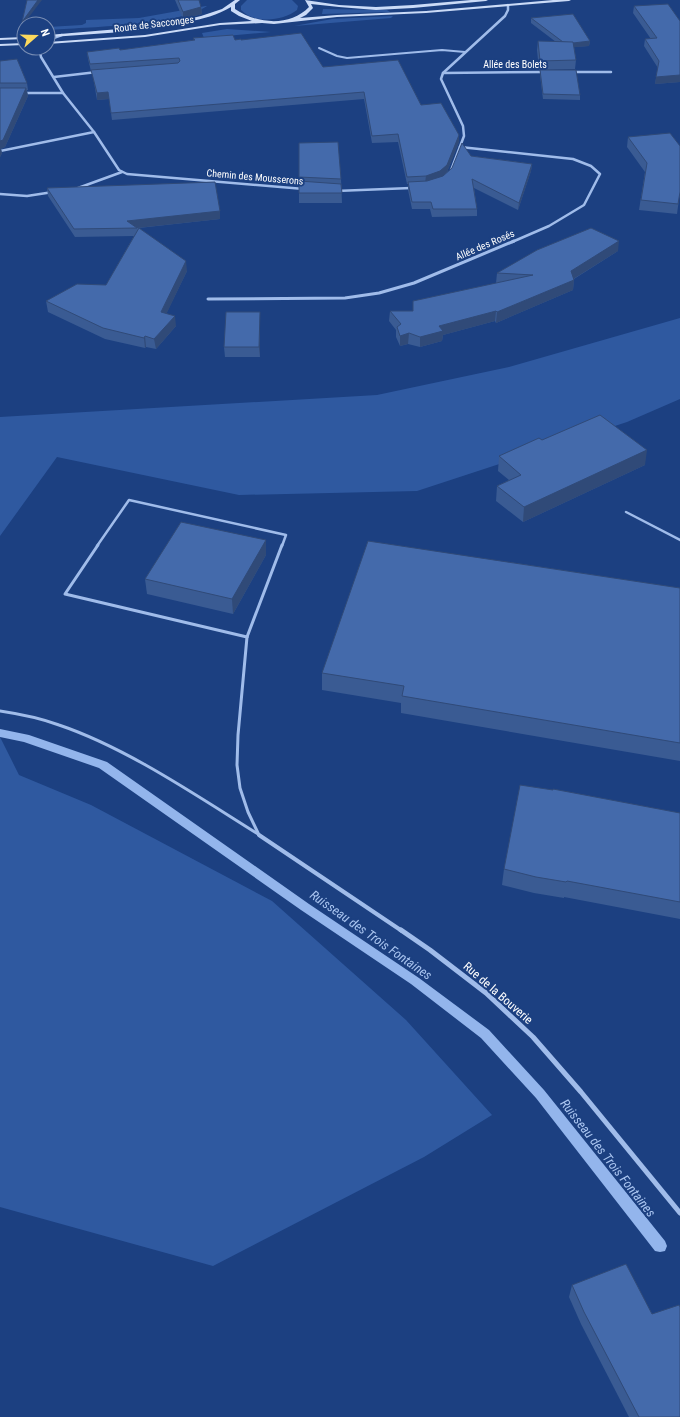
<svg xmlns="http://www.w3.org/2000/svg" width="680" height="1417" font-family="'Roboto Condensed',sans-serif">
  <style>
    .green { fill: #2f59a0 }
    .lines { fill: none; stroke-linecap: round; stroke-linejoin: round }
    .stream { fill: #93b5ec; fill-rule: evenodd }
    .lane-far2 { stroke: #a0bcea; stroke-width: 2 }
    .lane-far1 { stroke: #a0bcea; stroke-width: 2.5 }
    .lane { stroke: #a0bcea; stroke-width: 3 }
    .street-far3 { stroke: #a0bcea; stroke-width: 2.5 }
    .street-far2 { stroke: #a0bcea; stroke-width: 3 }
    .street-far1 { stroke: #a0bcea; stroke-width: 4 }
    .street { stroke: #a0bcea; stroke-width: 5 }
    .secondary { fill: #cbdbf7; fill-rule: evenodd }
    .wall { fill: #3a5b93 }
    .shaded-wall { fill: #304a78 }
    .building { fill: #446aab; stroke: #304a78 }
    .labels { text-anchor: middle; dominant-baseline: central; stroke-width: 4; stroke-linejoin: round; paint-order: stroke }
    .far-street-label { font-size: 10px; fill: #fff; stroke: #1c4081 }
    .street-label { font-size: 12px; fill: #fff; stroke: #1c4081 }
    .water-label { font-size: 13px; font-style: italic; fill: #abc6f1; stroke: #1c4081 }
  </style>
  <rect width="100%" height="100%" fill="#1c4081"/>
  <g class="green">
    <path d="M 247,0 L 292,0 L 298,6 L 297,10 C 283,21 254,24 241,10 L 241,6 Z"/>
    <path d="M 206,6 L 207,6 C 179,26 85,27 48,30 L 48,27 L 82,25 L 86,23 L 86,20 L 139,18 Z"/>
    <path d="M 323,9 L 387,10 L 390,12 L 323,14 L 322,14 Z"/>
    <path d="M 393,16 L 391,18 L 294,26 L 332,19 Z"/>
    <path d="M 227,29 L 271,32 L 204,38 L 202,33 Z"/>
    <path d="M 680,318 L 680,399 L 627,422 L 417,491 L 239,495 L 57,457 L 0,536 L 0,417 L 377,395 L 509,367 Z"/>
    <path d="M 0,737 L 19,775 L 91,805 L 272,901 L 406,1020 L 492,1115 L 424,1157 L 213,1266 L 0,1207 Z"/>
  </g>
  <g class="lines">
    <path class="stream" d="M 0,729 L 29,735 L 107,762 L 309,904 L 419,978 L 489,1030 L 544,1090 L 665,1241 L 667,1246 L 665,1251 L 660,1252 L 655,1251 L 536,1098 L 481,1038 L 411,984 L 301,910 L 99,768 L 24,742 L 0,737 Z"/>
    <path class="lane-far2" d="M 319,48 L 337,56 L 347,58 L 442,50 L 465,52"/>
    <g class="lane-far1">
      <path d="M 626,512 L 680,540"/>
      <path d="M 97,546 L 129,500 L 286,535 L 282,546"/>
    </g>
    <g class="lane">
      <path d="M 98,545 L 65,594 L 247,637"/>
      <path d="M 247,637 L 238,735 L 237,765 L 240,788 L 248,812 L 259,835"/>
      <path d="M 247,637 L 282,545"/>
      <path d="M 0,711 C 20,714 40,718 59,725 C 127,748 197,796 258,834"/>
    </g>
    <g class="street-far3">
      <path d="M 48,40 L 62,35"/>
      <path d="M 39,48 L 41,57 L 63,93 L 94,132 L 119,170 L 127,174 L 304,189"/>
      <path d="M 571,72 L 611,72"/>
      <path d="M 443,73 L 545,72"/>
      <path d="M 54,77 L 97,72"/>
      <path d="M 22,93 L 63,93"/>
      <path d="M 460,147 L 573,159 L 591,166 L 600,174 L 584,205 L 549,226 L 512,242"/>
      <path d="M 0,151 L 94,132"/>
      <path d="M 450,173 L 464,136 L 463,126 L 441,79 L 443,73 L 505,16 L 508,10 L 508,5"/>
      <path d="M 78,188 L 122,172"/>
      <path d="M 336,191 L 411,188"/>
      <path d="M 0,194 L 27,196 L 53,192"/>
    </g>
    <path class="street-far2" d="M 208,299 L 345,298 L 379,293 L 414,283 L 514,241"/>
    <path class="street-far1" d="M 259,835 L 402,931"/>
    <path class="street" d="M 401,930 L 430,950 L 486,993 L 533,1037 L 581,1092 L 680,1213"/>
    <g class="secondary">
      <path d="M 235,0 L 240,0 L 235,4 L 235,9 C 257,24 290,27 309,7 L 305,0 L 339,5 L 376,7 L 413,5 L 471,0 L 488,0 L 486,1 L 413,8 L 376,10 L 339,7 L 311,4 L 313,8 L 306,15 L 300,18 L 337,15 L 426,11 L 553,0 L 571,0 L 569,1 L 426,13 L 337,17 L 274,24 L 262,23 L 220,25 L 145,37 L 48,44 L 48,42 L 145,35 L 220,23 L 252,21 L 239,16 L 231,11 L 231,7 C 218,15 202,19 188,22 C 142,32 95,34 48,37 L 48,35 L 119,29 L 176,22 L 201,16 L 222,9 Z"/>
      <path d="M 24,37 L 24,39 L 0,40 L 0,38 Z"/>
      <path d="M 24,43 L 24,45 L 0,46 L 0,44 Z"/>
    </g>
  </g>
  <g class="wall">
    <path d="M 175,0 L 199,0 L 201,7 L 202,14 L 183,19 Z"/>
    <path d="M 634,6 L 680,21 L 680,82 L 655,84 L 658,68 L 644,46 L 645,39 L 651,39 L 633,13 Z"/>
    <path d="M 531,18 L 590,41 L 589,46 L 574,47 L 576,60 L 575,69 L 539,70 L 537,50 L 538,41 L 556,42 L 531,23 Z"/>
    <path d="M 193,38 L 235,40 L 241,40 L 323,67 L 421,105 L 459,142 L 447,172 L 471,156 L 532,164 L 531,171 L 518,210 L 474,188 L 477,209 L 477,216 L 432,217 L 430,209 L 412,209 L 408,190 L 408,184 L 407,184 L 398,142 L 372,143 L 364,99 L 112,120 L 109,99 L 97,100 L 92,71 L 91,71 L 88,59 L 87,52 L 120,50 L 194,40 Z"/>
    <path d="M 0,61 L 27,83 L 28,90 L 27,90 L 28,96 L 5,147 L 1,149 L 2,153 L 0,157 Z"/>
    <path d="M 540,70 L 580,95 L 580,100 L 543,99 L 540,75 Z"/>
    <path d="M 628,137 L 680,192 L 677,214 L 639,210 L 645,172 L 627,147 Z"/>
    <path d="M 299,143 L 341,179 L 342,203 L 299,203 Z"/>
    <path d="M 47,188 L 220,211 L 220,219 L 139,228 L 187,271 L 166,314 L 176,326 L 156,349 L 146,347 L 145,348 L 105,339 L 48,312 L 46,301 L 106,285 L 134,236 L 75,237 L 48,196 Z"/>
    <path d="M 618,251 L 574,279 L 573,290 L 496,323 L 495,321 L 443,335 L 442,341 L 420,347 L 408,344 L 400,346 L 396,337 L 396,330 L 389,321 L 390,311 L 413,311 L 498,283 L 496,283 L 497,273 Z"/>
    <path d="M 260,322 L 260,357 L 225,357 L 224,347 Z"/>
    <path d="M 542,440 L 645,465 L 523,522 L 496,501 L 497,486 L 509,480 L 498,471 L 499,456 Z"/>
    <path d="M 266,540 L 266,555 L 233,614 L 147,594 L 145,579 Z"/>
    <path d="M 680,588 L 680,761 L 401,713 L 401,703 L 322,690 L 322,673 Z"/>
    <path d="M 680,813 L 680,919 L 564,897 L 564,898 L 534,893 L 502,885 L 504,869 Z"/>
    <path d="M 572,1285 L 680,1417 L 629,1417 L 581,1324 L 569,1297 Z"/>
  </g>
  <g class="shaded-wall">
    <path d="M 38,0 L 42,0 L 22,26 L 22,22 Z"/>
    <path d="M 201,7 L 202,14 L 183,19 L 183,12 Z"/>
    <path d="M 590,41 L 589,46 L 565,48 L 565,44 Z"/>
    <path d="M 680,75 L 680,82 L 655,84 L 656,77 Z"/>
    <path d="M 26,88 L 28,96 L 5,147 L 1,149 L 2,153 L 0,157 L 0,141 Z"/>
    <path d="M 108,92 L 109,99 L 97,100 L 97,93 Z"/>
    <path d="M 459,135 L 459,142 L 447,172 L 440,179 L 425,183 L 426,176 Z"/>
    <path d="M 532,164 L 531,171 L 518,210 L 519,203 Z"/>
    <path d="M 220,211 L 220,219 L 137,228 L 127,221 Z"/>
    <path d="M 619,241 L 618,251 L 570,281 L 571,271 Z"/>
    <path d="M 186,261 L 187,271 L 162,323 L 161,312 Z"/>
    <path d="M 574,280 L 573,290 L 496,323 L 497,312 Z"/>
    <path d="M 496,311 L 495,321 L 443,335 L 442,341 L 420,347 L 420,337 L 439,326 Z"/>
    <path d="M 260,312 L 260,357 L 259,347 Z"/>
    <path d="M 175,316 L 176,326 L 156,349 L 154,339 Z"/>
    <path d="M 409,333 L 408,344 L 400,346 L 400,336 Z"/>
    <path d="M 145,336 L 146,347 L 145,348 L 144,338 Z"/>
    <path d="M 647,450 L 645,465 L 523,522 L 524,507 Z"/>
    <path d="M 266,540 L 266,555 L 233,614 L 232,599 Z"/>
  </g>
  <g class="building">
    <path d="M 27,0 L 38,0 L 22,22 Z"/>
    <path d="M 178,0 L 199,0 L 201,7 L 183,12 Z"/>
    <path d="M 668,4 L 680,21 L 680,75 L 656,77 L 659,61 L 645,39 L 657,38 L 634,6 Z"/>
    <path d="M 573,14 L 590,41 L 573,43 L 563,42 L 531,18 Z"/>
    <path d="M 301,33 L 323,67 L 398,60 L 421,105 L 441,103 L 459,135 L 447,165 L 440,171 L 426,176 L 407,177 L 398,134 L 372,136 L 364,92 L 111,113 L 108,92 L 97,93 L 91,70 L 178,63 L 180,61 L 179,58 L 90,64 L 87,52 L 119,48 L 120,50 L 195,40 L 193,38 L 233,35 L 235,40 L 241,39 L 241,40 Z"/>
    <path d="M 538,41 L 573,42 L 576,60 L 540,61 Z"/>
    <path d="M 17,59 L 27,83 L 0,83 L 0,61 Z"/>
    <path d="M 540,70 L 576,70 L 580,95 L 543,94 Z"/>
    <path d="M 0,88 L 26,88 L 3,140 L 0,141 Z"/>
    <path d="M 670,133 L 680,146 L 680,192 L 678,204 L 641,200 L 647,163 L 628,137 Z"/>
    <path d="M 338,142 L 341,179 L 299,177 L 299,143 Z"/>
    <path d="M 462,143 L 471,156 L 532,164 L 519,203 L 472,179 L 477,209 L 433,209 L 431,202 L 412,202 L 408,182 L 427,181 L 443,176 L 452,168 Z"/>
    <path d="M 299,181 L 341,184 L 342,193 L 299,193 Z"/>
    <path d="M 215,182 L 220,211 L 127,221 L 137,228 L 74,229 L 47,188 Z"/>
    <path d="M 139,228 L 186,261 L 161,312 L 175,316 L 154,339 L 145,336 L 144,338 L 103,328 L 46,301 L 77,284 L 106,285 Z"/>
    <path d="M 591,228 L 619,241 L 571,271 L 574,280 L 497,312 L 496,311 L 439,326 L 443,331 L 420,337 L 409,333 L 400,336 L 397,327 L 401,324 L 390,311 L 413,311 L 413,301 L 533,275 L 497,273 L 537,250 Z"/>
    <path d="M 226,312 L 260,312 L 259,347 L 224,347 Z"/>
    <path d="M 600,415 L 647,450 L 524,507 L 497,486 L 521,475 L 499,456 L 539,438 L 542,440 Z"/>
    <path d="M 181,522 L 266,540 L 232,599 L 145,579 Z"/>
    <path d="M 368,541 L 680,588 L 680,743 L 402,696 L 404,686 L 322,673 Z"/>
    <path d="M 520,785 L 553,790 L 553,789 L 680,813 L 680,902 L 567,881 L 566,882 L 536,877 L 504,869 Z"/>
    <path d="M 626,1264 L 652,1314 L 679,1305 L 680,1307 L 680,1417 L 639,1417 L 584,1312 L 572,1285 Z"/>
  </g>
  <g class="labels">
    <g class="far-street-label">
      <text transform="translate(154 24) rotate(-7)">Route de Sacconges</text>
      <text x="515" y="64">Allée des Bolets</text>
      <text transform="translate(255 177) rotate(5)">Chemin des Mousserons</text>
      <text transform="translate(485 245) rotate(-23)">Allée des Rosés</text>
    </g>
    <g class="street-label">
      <text transform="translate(498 993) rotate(41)">Rue de la Bouverie</text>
    </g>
    <g class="water-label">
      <text transform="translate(371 935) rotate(35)">Ruisseau des Trois Fontaines</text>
      <text transform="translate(608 1158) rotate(52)">Ruisseau des Trois Fontaines</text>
    </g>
  </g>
  <g transform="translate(36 36) rotate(70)"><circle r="19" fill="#1c4081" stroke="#778cb3"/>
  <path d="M0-3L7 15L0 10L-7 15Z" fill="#fbd95d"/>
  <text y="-6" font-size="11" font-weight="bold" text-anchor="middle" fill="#ffffff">N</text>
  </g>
</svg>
